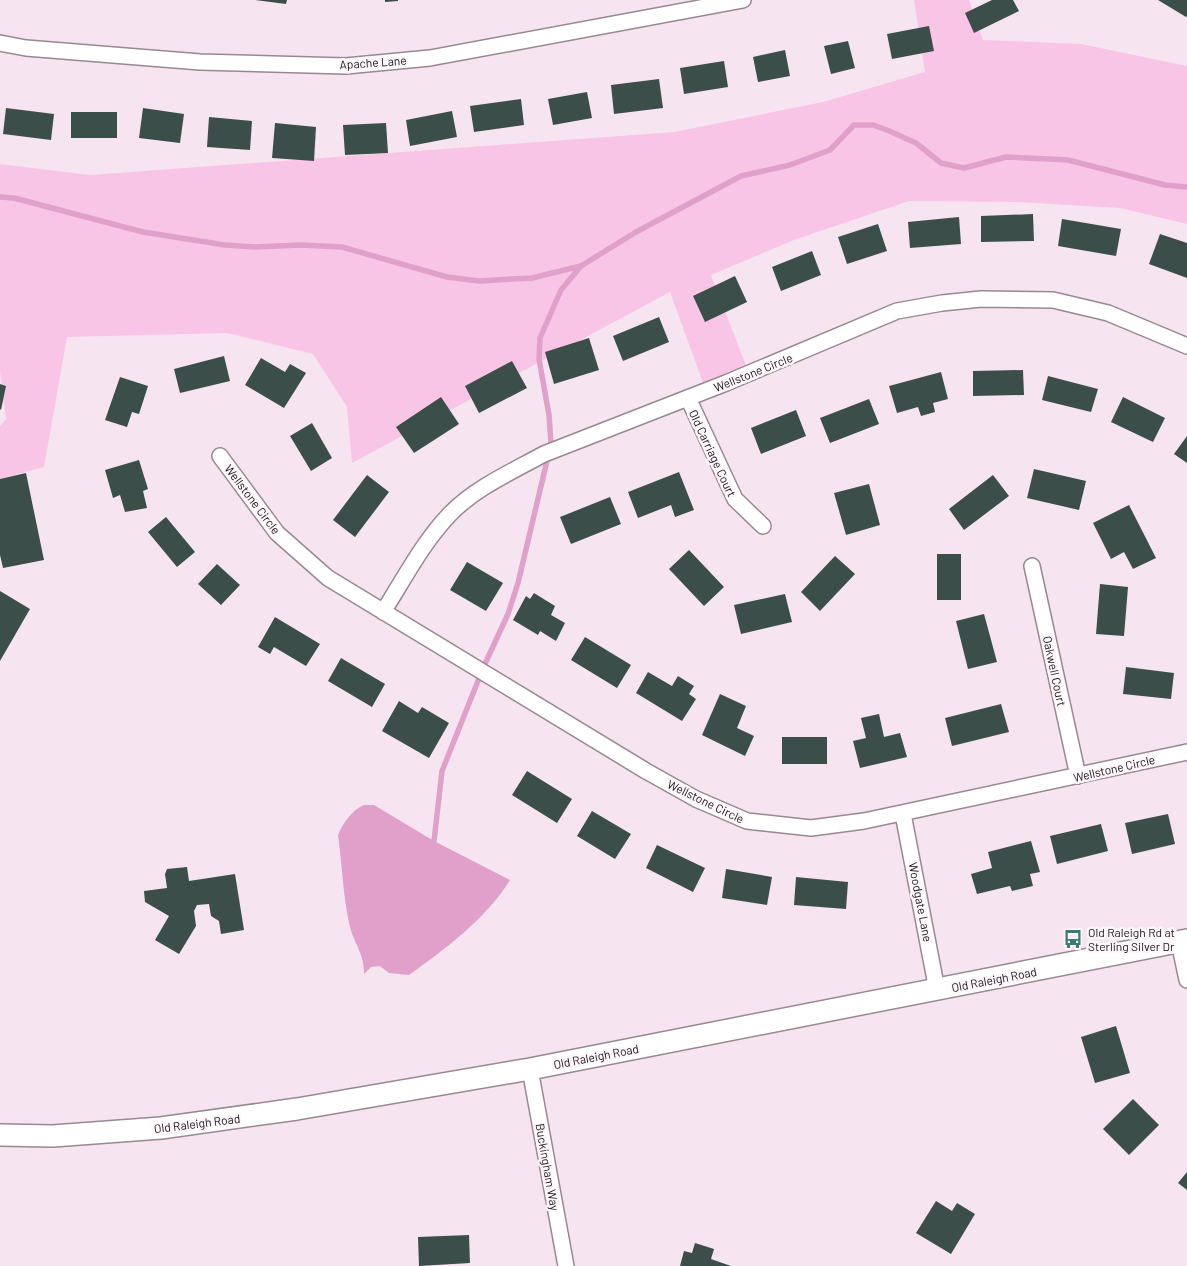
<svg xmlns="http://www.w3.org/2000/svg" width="1187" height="1266" font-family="Barlow,sans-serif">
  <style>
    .green { fill: #f9c5e6 }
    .water { fill: #e0a0ca }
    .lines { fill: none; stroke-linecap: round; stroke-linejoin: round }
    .stream { stroke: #e0a0ca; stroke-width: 5.5 }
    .building { fill: #3c4e4a }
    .street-casing { stroke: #988892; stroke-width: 18 }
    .secondary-casing { stroke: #988892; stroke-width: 24 }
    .street { stroke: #fff; stroke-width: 15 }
    .secondary { stroke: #fff; stroke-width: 21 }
    .labels { text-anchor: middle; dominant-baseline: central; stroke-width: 5; stroke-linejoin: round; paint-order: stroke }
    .street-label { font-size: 12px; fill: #1d171a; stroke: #fdf6fa }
    .poi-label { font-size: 12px; fill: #1d171a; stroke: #fdf6fa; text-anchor: start }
  </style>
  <rect width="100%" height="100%" fill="#f6e5f0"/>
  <path class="green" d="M 914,0 L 969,0 L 983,40 L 1081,44 L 1187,66 L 1187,224 L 1120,208 L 1017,202 L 909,201 L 794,240 L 711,275 L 749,373 L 706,391 L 670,292 L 352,463 L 347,407 L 313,354 L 227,333 L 67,337 L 44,467 L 0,479 L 0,426 L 6,419 L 0,371 L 0,164 L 90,175 L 674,132 L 823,102 L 925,72 Z"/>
  <path class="water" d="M 364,805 L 374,805 L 434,841 L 510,880 C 487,918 444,950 409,975 L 389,973 L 380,966 L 371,967 L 364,974 C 365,955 353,942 349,923 C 343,895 342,864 338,835 C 343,823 352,810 364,805 Z"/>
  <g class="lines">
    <g class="stream">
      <path d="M 0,197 L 14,198 L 143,232 L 225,245 L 254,247 L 301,245 L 342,247 L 447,277 L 479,281 L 532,278 L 581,266 L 636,232 L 741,176 L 790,165 L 830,150 L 854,125 L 873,125 L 887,130 L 916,143 L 941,163 L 964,168 L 1006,157 L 1068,160 L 1165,185 L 1187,187"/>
      <path d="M 430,845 L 434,841 L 442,771 L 484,666 L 508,614 L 518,583 L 551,444 L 549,415 L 539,359 L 540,338 L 561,290 L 581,266"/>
    </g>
  </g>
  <g class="building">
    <path d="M 255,0 L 287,0 L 286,4 Z"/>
    <path d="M 385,0 L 398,0 L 398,1 L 385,2 Z"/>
    <path d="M 992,0 L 1013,0 L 1019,11 L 974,33 L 965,13 Z"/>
    <path d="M 1158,0 L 1187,0 L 1187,16 L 1186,17 Z"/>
    <path d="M 929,26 L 934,51 L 892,59 L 887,34 Z"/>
    <path d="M 848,41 L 855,68 L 831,74 L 824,46 Z"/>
    <path d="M 785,50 L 790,76 L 758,82 L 753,57 Z"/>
    <path d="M 724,61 L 728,87 L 684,94 L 680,68 Z"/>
    <path d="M 659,79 L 663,108 L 614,114 L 611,85 Z"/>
    <path d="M 587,92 L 592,118 L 553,125 L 548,99 Z"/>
    <path d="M 521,99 L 524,125 L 474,132 L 470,106 Z"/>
    <path d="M 6,108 L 54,114 L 51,140 L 3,134 Z"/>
    <path d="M 143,108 L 184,114 L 180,143 L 139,138 Z"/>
    <path d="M 452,111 L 457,137 L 410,146 L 406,120 Z"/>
    <rect x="71" y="112" width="46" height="26"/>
    <path d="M 209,117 L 252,121 L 250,150 L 207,147 Z"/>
    <path d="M 275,123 L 316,127 L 314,161 L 272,158 Z"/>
    <path d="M 386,123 L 388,153 L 345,155 L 343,125 Z"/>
    <path d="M 1033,214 L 1034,241 L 981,242 L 981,216 Z"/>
    <path d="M 959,217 L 961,244 L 910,248 L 908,222 Z"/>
    <path d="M 1062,219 L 1121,229 L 1116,256 L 1058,246 Z"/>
    <path d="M 878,224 L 887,251 L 847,264 L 838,237 Z"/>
    <path d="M 1160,234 L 1187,243 L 1187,278 L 1149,264 Z"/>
    <path d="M 812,251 L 821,275 L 781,291 L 772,267 Z"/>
    <path d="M 735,276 L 747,302 L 705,322 L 693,296 Z"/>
    <path d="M 659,317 L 669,342 L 623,361 L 613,336 Z"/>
    <path d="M 589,338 L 599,370 L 554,384 L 545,352 Z"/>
    <path d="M 224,356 L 230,381 L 180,393 L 174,369 Z"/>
    <path d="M 261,358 L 285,372 L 290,364 L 306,373 L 284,408 L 245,385 Z"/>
    <path d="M 512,361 L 527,388 L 479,413 L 465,386 Z"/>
    <path d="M 1023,370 L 1024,395 L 973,396 L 973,371 Z"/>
    <path d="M 941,372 L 948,399 L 933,403 L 935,412 L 921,416 L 918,407 L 897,413 L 889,386 Z"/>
    <path d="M 1048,376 L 1098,389 L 1091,412 L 1042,400 Z"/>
    <path d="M 120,377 L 148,386 L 139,414 L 132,412 L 127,427 L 105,420 Z"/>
    <path d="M 0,384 L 6,386 L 1,410 L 0,409 Z"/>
    <path d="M 441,397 L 459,424 L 414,453 L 396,427 Z"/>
    <path d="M 1123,397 L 1165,418 L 1153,442 L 1111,422 Z"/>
    <path d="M 869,399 L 879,424 L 830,443 L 820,418 Z"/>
    <path d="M 796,410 L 806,436 L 761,454 L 751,428 Z"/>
    <path d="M 312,423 L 332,458 L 311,471 L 290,436 Z"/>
    <path d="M 1187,436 L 1187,463 L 1174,454 Z"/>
    <path d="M 139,460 L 148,489 L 143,491 L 147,508 L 125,512 L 120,495 L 113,498 L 105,470 Z"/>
    <path d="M 1034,469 L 1086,481 L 1079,510 L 1027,498 Z"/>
    <path d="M 679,472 L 694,510 L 675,517 L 671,505 L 638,518 L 628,492 Z"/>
    <path d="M 26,473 L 44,560 L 3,568 L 0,555 L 0,479 Z"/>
    <path d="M 367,475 L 389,492 L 355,537 L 333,520 Z"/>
    <path d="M 993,475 L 1009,496 L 964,530 L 949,509 Z"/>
    <path d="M 869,484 L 880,525 L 846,535 L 834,493 Z"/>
    <path d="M 610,497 L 621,524 L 571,544 L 560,517 Z"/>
    <path d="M 1129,505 L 1156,558 L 1133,569 L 1124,552 L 1111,559 L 1093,523 Z"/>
    <path d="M 166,517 L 195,552 L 177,567 L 148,532 Z"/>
    <path d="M 689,550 L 724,587 L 704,606 L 669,569 Z"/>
    <rect x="937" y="554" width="24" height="46"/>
    <path d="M 835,556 L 855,574 L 820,611 L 801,592 Z"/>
    <path d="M 467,562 L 503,583 L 486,611 L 450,590 Z"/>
    <path d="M 217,564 L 240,585 L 221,605 L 198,584 Z"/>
    <path d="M 1100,584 L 1128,587 L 1124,636 L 1096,634 Z"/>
    <path d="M 0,591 L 30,609 L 0,661 Z"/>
    <path d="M 534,593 L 555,606 L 551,615 L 565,623 L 556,641 L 540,631 L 538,635 L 513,620 L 526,596 L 530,599 Z"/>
    <path d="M 785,594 L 792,622 L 741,634 L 734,605 Z"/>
    <path d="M 984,614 L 997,662 L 968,669 L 956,621 Z"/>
    <path d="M 275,617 L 320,644 L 306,666 L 274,647 L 270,654 L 258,647 Z"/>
    <path d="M 585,637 L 631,665 L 617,688 L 571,660 Z"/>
    <path d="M 341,658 L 385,684 L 372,707 L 328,681 Z"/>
    <path d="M 1126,667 L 1174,673 L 1171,699 L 1123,694 Z"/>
    <path d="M 648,672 L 672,686 L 678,676 L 694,686 L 689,694 L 696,699 L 682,721 L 636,693 Z"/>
    <path d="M 720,694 L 746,706 L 737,728 L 754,736 L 745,756 L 702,735 Z"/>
    <path d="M 399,701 L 418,713 L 422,707 L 449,723 L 429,758 L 382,731 Z"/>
    <path d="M 1001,704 L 1009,732 L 952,746 L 945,718 Z"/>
    <path d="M 879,714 L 884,737 L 900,733 L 907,757 L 860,768 L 853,741 L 866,738 L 861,718 Z"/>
    <rect x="782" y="737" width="45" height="27"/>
    <path d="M 527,771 L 572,799 L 557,823 L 512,795 Z"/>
    <path d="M 592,811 L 631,834 L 615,859 L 577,836 Z"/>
    <path d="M 1168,814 L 1175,844 L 1132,854 L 1125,823 Z"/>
    <path d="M 1101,824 L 1108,851 L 1057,864 L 1050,836 Z"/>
    <path d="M 1031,841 L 1040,872 L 1030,874 L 1033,886 L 1012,891 L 1010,886 L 977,894 L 971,874 L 992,868 L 988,852 Z"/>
    <path d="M 657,845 L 705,868 L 693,892 L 646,868 Z"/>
    <path d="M 187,867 L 189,881 L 235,874 L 244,930 L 221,934 L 219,921 L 211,916 L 209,904 L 197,905 L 194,911 L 196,926 L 179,954 L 155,940 L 169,916 L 145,902 L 144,891 L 167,888 L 165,874 L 167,869 Z"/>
    <path d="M 726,869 L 772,877 L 767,905 L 722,898 Z"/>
    <path d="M 796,877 L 848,882 L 846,909 L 794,905 Z"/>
    <path d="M 1116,1026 L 1130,1073 L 1095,1083 L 1081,1037 Z"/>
    <path d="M 1133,1099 L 1159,1125 L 1129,1155 L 1103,1129 Z"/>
    <path d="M 1187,1172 L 1187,1190 L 1178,1183 Z"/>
    <path d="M 936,1201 L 952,1211 L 957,1203 L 975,1214 L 951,1254 L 916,1233 Z"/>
    <path d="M 469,1235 L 470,1263 L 419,1266 L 418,1237 Z"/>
    <path d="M 695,1243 L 714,1249 L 711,1259 L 731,1266 L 680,1266 L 684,1251 L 692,1253 Z"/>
  </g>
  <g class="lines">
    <g class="street-casing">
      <g id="street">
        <path d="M 0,43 L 26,48 L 200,62 L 346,66 L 430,58 L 743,0"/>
        <path d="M 688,398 L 735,499 L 763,526"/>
        <path d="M 220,456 L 277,533 L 328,578 L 646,771 L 696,799 L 747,821 L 811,828 L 864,821 L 1187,752"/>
        <path d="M 1032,566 L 1078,776"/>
        <path d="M 383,612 C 404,579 423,542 450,514 C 475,488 513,471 544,454 L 726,383 L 897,311 L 942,303 L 981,299 L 1053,300 L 1108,313 L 1187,346"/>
        <path d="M 903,814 L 937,990"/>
        <path d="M 1179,942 L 1187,980"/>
        <path d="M 530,1069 L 566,1266"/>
      </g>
    </g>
    <g class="secondary-casing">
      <path id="secondary" d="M 0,1135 L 53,1136 L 161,1128 L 297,1109 L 530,1069 L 1187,940"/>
    </g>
    <use href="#street" class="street"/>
    <use href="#secondary" class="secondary"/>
  </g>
  <defs>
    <g id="bus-bare" transform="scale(1.5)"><path d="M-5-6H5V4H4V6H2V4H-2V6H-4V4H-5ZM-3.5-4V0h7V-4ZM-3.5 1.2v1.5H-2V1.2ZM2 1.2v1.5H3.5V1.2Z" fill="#377d73" stroke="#fdf6fa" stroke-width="2.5" paint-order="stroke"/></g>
  </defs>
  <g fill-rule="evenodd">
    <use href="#bus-bare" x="1073" y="939"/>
  </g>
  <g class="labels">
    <g class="street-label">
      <text transform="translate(373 62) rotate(-4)">Apache Lane</text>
      <text transform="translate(753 372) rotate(-22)">Wellstone Circle</text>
      <text transform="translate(713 453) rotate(65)">Old Carriage Court</text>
      <text transform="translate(253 499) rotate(53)">Wellstone Circle</text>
      <text transform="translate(1055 671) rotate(78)">Oakwell Court</text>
      <text transform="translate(1114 768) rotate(-13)">Wellstone Circle</text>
      <text transform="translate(706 801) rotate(26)">Wellstone Circle</text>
      <text transform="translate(921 902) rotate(79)">Woodgate Lane</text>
      <text transform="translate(994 979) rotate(-11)">Old Raleigh Road</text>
      <text transform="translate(596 1056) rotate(-11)">Old Raleigh Road</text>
      <text transform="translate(197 1123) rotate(-7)">Old Raleigh Road</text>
      <text transform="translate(548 1167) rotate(80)">Buckingham Way</text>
    </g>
    <g class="poi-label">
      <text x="1088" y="932">Old Raleigh Rd at<tspan x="1088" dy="14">Sterling Silver Dr</tspan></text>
    </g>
  </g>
</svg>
